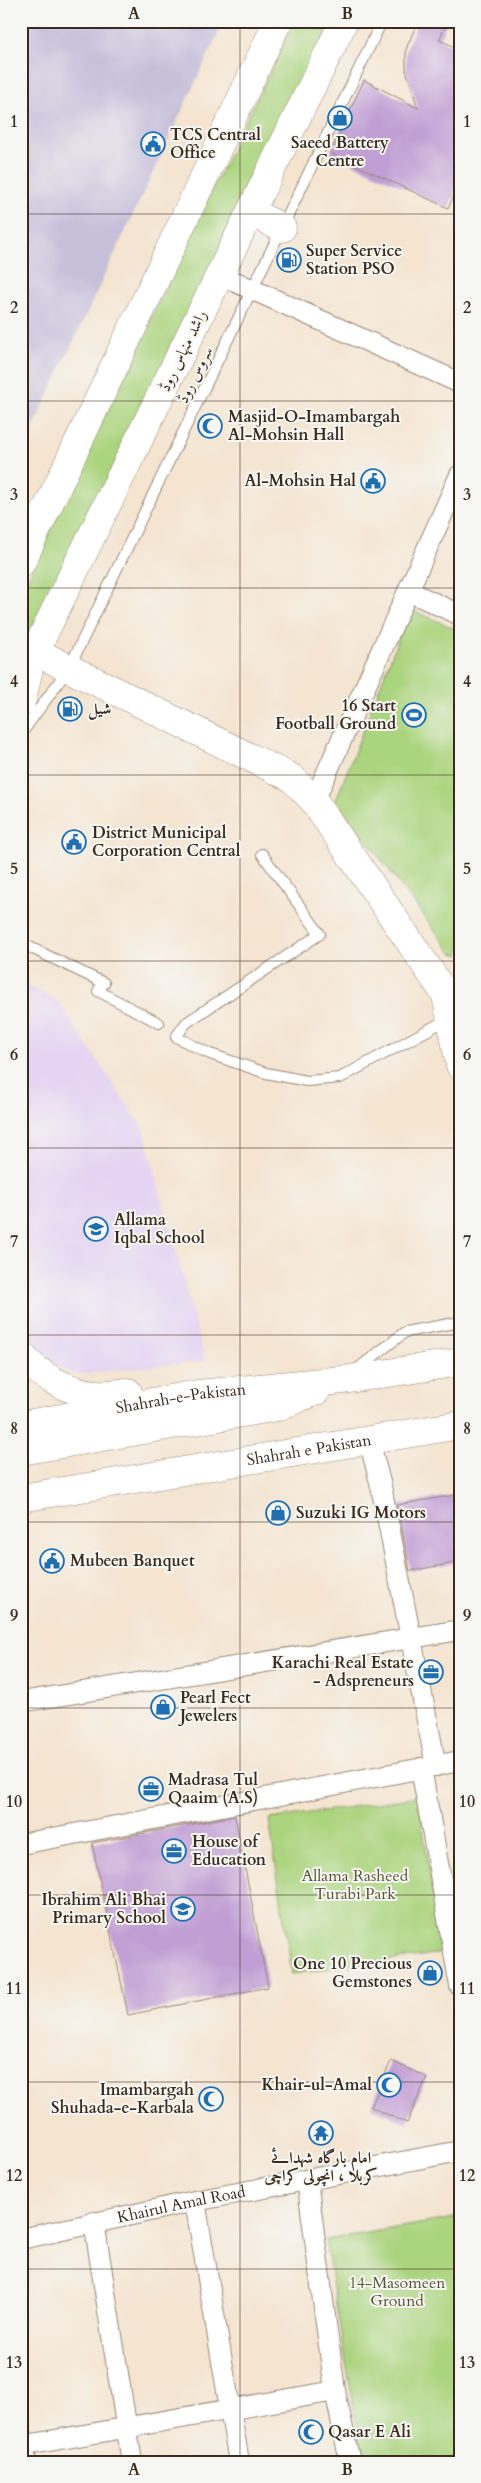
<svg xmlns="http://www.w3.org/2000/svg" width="481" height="2483" font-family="Cardo,Amiri,serif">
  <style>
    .built { fill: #e4d3f2 }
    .industrial { fill: #c6c0da }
    .green { fill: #abd47e; stroke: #737f4e }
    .building { fill: #c19ed4 }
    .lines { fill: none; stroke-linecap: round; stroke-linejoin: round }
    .lane-casing { stroke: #988777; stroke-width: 12 }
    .street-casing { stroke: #988777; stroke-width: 22 }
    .secondary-casing { stroke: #988777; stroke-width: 29 }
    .primary-casing { stroke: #988777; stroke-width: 29 }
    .highway-casing { stroke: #988777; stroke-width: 29 }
    .lane { stroke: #fff; stroke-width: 10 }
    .street { stroke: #fff; stroke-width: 20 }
    .secondary { stroke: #fff; stroke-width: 28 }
    .primary { stroke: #fff; stroke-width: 28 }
    .highway { stroke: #fff; stroke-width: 28 }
    .grid { fill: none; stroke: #3b2a1e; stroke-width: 1; stroke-opacity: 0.55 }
    .labels { text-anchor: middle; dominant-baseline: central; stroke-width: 4; stroke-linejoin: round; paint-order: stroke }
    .poi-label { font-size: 16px; font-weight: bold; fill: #3b2a1e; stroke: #f6f6f2; text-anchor: start }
    .street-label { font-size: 16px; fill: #3b2a1e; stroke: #f6f6f2 }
    .park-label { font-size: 16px; fill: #575436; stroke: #f6f6f2 }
    .neatline { fill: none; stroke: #3b2a1e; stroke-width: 2 }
    .grid-label { font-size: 16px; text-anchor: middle; font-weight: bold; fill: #3b2a1e }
  </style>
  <rect width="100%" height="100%" fill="#f6f6f2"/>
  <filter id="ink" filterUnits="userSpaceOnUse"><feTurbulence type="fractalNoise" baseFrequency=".02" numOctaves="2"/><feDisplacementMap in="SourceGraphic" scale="10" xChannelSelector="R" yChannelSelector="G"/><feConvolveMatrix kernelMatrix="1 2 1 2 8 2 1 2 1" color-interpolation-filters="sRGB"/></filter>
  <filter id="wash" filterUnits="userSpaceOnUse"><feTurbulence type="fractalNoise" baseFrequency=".0096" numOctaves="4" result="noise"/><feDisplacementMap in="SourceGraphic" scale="20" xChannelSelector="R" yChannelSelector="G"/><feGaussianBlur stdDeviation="1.12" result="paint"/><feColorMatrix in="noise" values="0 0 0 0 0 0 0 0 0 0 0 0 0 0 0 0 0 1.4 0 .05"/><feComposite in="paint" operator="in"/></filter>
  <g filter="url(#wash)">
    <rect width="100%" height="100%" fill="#f4e4d0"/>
    <path class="built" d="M 21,983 L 57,1000 L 144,1130 L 205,1361 L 83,1374 L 70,1373 L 52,1363 L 21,1328 Z"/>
    <path class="industrial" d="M 21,21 L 224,21 L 21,453 Z"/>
    <g class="green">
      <path d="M 295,21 L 332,21 L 21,655 L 21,593 L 204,206 Z"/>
      <path d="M 410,609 L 460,631 L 460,955 L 452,953 L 336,800 Z"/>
      <path d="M 418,1797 L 442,1953 L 292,1974 L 269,1819 Z"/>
      <path d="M 460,2217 L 460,2462 L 363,2462 L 325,2240 Z"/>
    </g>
    <g id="blocks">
      <g class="building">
        <path d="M 418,21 L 448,21 L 439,40 L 460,49 L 460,183 L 448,208 L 330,153 L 364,80 L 418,108 L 406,70 L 406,49 Z"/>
        <path d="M 460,1494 L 460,1562 L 410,1571 L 397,1505 Z"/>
        <path d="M 235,1816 L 268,1987 L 128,2015 L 92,1843 Z"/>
        <path d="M 391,2061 L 427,2077 L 407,2123 L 371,2107 Z"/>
      </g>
    </g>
  </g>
  <g filter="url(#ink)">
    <use href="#blocks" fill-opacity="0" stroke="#988777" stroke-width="1"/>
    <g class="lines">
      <g class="lane-casing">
        <g id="lane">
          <path d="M 21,734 L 69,668 L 382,21"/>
          <path d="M 262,854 L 320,934 L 186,1023 L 176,1037 L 210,1054 L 266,1073 L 307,1081 L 340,1078 L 448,1019"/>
          <path d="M 21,943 L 104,983 L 98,991 L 159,1023"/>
          <path d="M 356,1370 L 405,1332 L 460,1322"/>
        </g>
      </g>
      <g class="street-casing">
        <g id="street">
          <path d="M 220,275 L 460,383"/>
          <path d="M 408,591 L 460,615"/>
          <path d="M 314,801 L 460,475"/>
          <path d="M 369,1440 L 381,1486 L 436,1766"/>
          <path d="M 21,1702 L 460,1630"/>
          <path d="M 421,1768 L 460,1986"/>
          <path d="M 21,1844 L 460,1761"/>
          <path d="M 307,2180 L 335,2391 L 350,2462"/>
          <path d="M 195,2201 L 239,2462"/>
          <path d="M 94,2222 L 132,2462"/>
          <path id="s1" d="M 21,2239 L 195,2201 L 460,2151"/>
          <path d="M 21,2431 L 26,2462"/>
          <path d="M 21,2446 L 335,2391"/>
        </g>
      </g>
      <g class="secondary-casing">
        <path id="secondary" d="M 36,652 L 292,778 L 314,801 L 446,995 L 460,1065"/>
      </g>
      <g class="primary-casing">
        <g id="primary">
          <path d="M 251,212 L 282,228"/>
          <path d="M 21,563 L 278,21"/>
          <path d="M 21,680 L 344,21"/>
          <path d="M 21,703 L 30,664"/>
        </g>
      </g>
      <g class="highway-casing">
        <g id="highway">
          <path d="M 21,1355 C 40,1376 68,1392 96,1394 C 107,1395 118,1393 128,1392"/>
          <path id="s2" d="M 21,1425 L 198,1394 L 343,1380 L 460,1362"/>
          <path d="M 21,1451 L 277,1407 L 316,1391"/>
          <path id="s3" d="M 21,1498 L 460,1425"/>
        </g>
      </g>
      <use href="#lane" class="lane"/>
      <use href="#street" class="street"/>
      <use href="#secondary" class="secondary"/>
      <use href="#primary" class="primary"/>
      <use href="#highway" class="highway"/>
    </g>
  </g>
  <path class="grid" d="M 240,21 L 240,2462M 21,214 L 460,214M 21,401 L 460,401M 21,588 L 460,588M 21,775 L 460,775M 21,961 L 460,961M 21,1148 L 460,1148M 21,1335 L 460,1335M 21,1522 L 460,1522M 21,1708 L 460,1708M 21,1895 L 460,1895M 21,2082 L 460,2082M 21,2269 L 460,2269"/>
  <defs>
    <g id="shop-ring" transform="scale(1.25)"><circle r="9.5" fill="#f6f6f2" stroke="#1f6fb2" stroke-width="1.5"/><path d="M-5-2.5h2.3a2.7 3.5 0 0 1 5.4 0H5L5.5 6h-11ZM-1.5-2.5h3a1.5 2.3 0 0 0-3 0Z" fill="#1f6fb2"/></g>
    <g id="civic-ring" transform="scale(1.25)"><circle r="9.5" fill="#f6f6f2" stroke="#1f6fb2" stroke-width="1.5"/><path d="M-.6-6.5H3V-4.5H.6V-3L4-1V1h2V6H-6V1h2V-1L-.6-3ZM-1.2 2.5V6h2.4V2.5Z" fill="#1f6fb2"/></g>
    <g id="fuel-ring" transform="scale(1.25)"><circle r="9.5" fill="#f6f6f2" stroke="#1f6fb2" stroke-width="1.5"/><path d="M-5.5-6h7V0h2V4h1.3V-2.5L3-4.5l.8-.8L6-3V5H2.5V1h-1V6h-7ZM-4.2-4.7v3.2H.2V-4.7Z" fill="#1f6fb2"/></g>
    <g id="mosque-ring" transform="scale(1.25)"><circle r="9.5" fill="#f6f6f2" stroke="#1f6fb2" stroke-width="1.5"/><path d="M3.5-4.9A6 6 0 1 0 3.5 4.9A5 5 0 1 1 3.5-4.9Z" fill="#1f6fb2"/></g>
    <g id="stadium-ring" transform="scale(1.25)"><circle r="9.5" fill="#f6f6f2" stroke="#1f6fb2" stroke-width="1.5"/><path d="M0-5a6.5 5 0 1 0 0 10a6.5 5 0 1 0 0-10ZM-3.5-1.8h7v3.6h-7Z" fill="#1f6fb2"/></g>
    <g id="school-ring" transform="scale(1.25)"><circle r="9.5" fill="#f6f6f2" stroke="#1f6fb2" stroke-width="1.5"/><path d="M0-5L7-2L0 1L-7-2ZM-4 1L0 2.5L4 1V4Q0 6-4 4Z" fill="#1f6fb2"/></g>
    <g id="office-ring" transform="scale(1.25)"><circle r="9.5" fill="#f6f6f2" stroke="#1f6fb2" stroke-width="1.5"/><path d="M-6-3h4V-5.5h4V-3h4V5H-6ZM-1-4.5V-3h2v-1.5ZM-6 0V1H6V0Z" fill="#1f6fb2"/></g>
    <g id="temple-ring" transform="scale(1.25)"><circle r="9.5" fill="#f6f6f2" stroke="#1f6fb2" stroke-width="1.5"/><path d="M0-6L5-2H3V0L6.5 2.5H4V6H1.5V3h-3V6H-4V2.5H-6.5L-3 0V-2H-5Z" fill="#1f6fb2"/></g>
  </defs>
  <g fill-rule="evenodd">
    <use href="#shop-ring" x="340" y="118"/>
    <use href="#civic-ring" x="153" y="144"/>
    <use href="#fuel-ring" x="289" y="260"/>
    <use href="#mosque-ring" x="210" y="426"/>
    <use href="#civic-ring" x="373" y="481"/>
    <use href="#fuel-ring" x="70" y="709"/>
    <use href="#stadium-ring" x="414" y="715"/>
    <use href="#civic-ring" x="74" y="842"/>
    <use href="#school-ring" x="96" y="1229"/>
    <use href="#shop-ring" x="278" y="1513"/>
    <use href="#civic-ring" x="52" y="1561"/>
    <use href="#office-ring" x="431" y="1672"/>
    <use href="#shop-ring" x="163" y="1707"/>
    <use href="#office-ring" x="151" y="1789"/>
    <use href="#office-ring" x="174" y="1851"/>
    <use href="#school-ring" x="183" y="1909"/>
    <use href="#shop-ring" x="430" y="1973"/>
    <use href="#mosque-ring" x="389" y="2085"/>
    <use href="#mosque-ring" x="211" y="2099"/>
    <use href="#temple-ring" x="321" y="2133"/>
    <use href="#mosque-ring" x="311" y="2432"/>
  </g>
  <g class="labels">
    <g class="poi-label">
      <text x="170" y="135">TCS Central<tspan x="170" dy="18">Office</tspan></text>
      <text x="340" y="143" text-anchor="middle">Saeed Battery<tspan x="340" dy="18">Centre</tspan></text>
      <text x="306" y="251">Super Service<tspan x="306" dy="18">Station PSO</tspan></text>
      <text x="228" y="417">Masjid-O-Imambargah<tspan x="228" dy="18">Al-Mohsin Hall</tspan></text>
      <text x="356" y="481" text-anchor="end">Al-Mohsin Hal</text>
      <text x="396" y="706" text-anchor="end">16 Start<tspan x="396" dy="18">Football Ground</tspan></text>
      <text x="88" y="709">شیل</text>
      <text x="92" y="833">District Municipal<tspan x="92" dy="18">Corporation Central</tspan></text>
      <text x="114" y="1220">Allama<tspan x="114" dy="18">Iqbal School</tspan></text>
      <text x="296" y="1513">Suzuki IG Motors</text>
      <text x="70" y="1561">Mubeen Banquet</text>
      <text x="414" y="1663" text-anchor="end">Karachi Real Estate<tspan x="414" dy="18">- Adspreneurs</tspan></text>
      <text x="180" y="1698">Pearl Fect<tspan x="180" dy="18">Jewelers</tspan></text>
      <text x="168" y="1780">Madrasa Tul<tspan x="168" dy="18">Qaaim (A.S)</tspan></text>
      <text x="192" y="1842">House of<tspan x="192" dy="18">Education</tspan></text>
      <text x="166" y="1900" text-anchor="end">Ibrahim Ali Bhai<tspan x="166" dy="18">Primary School</tspan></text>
      <text x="412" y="1964" text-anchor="end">One 10 Precious<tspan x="412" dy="18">Gemstones</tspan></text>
      <text x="372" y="2085" text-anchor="end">Khair-ul-Amal</text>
      <text x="194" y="2090" text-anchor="end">Imambargah<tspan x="194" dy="18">Shuhada-e-Karbala</tspan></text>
      <text x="321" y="2158" text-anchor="middle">امام بارگاہ شہدائے<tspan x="321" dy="18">کربلا ، انچولی کراچی</tspan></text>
      <text x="328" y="2432">Qasar E Ali</text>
    </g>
    <g class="street-label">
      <text transform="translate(183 351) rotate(-64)">راشد منہاس روڈ</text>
      <text transform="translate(195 375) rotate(-64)">سروس روڈ</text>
      <text stroke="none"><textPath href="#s2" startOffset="162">Shahrah-e-Pakistan</textPath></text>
      <text stroke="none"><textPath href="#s3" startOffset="292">Shahrah e Pakistan</textPath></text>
      <text stroke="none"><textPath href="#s1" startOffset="164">Khairul Amal Road</textPath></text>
    </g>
    <g class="park-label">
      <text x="355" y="1876">Allama Rasheed<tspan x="355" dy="18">Turabi Park</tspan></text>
      <text x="397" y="2283">14-Masomeen<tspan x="397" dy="18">Ground</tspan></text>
    </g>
  </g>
  <rect width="481" height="2483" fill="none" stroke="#f6f6f2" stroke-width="55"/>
  <rect x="28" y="28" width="426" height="2428" class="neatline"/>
  <g class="grid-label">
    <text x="134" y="19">A</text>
    <text x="347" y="19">B</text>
    <text x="14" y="127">1</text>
    <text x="467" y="127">1</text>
    <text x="14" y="313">2</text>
    <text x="467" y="313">2</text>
    <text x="14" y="500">3</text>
    <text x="467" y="500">3</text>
    <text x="14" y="687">4</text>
    <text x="467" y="687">4</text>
    <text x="14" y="874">5</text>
    <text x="467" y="874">5</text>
    <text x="14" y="1060">6</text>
    <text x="467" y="1060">6</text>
    <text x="14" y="1247">7</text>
    <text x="467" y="1247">7</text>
    <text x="14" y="1434">8</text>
    <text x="467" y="1434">8</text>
    <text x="14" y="1621">9</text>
    <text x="467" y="1621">9</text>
    <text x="14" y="1807">10</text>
    <text x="467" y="1807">10</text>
    <text x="14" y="1994">11</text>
    <text x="467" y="1994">11</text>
    <text x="14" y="2181">12</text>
    <text x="467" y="2181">12</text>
    <text x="14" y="2368">13</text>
    <text x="467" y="2368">13</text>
    <text x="134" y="2475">A</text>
    <text x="347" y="2475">B</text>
  </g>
</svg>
